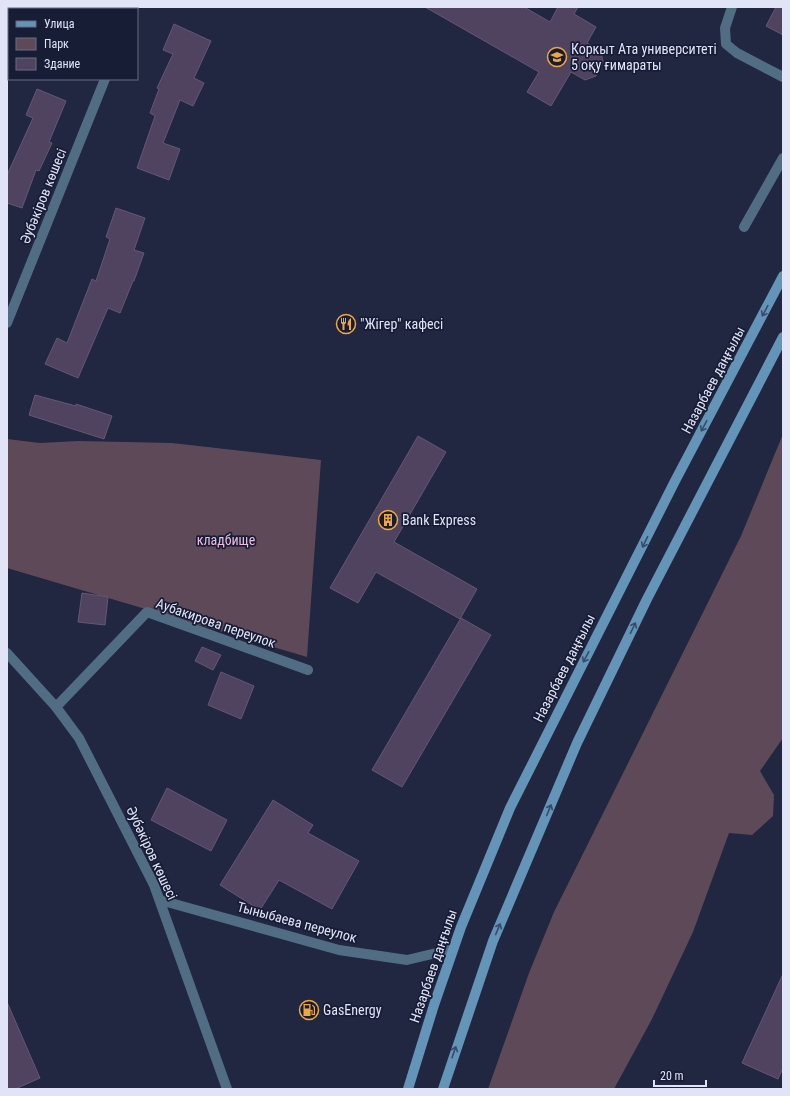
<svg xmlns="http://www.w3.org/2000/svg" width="790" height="1096" font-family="'Roboto Condensed',sans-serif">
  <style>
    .green { fill: #5e4958 }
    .building { fill: #504360; stroke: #645774 }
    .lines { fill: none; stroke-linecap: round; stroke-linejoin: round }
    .street { stroke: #506d84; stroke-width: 10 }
    .secondary { stroke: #6494b8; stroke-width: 10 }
    .oneway { stroke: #364d6a }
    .labels { text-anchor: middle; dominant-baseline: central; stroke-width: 3.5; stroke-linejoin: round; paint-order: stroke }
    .poi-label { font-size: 14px; fill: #e0e4f6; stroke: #181d36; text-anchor: start }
    .street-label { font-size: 14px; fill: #e0e4f6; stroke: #181d36 }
    .park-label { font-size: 14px; fill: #f2bbe2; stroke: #181d36 }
  </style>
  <rect width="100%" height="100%" fill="#212641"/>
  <g class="green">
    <path d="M 783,434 L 783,738 L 760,771 L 774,795 L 773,816 L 752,835 L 729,833 L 693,932 L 652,1019 L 614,1089 L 488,1089 L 529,973 L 554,912 L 741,536 Z"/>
    <path d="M 7,439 L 40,443 L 78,441 L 172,443 L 321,460 L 307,657 L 7,568 Z"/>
  </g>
  <g class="building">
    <path d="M 425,7 L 524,7 L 550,22 L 558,7 L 578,7 L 574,14 L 596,27 L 587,43 L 601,52 L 603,62 L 596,76 L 585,80 L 571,72 L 551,106 L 527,92 L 539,72 Z"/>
    <path d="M 776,7 L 783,7 L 783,35 L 766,26 Z"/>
    <path d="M 174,24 L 211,41 L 194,78 L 204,83 L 193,106 L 180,100 L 163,143 L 180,149 L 169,180 L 137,168 L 155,116 L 150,113 L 159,89 L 157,88 L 173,54 L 163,50 Z"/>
    <path d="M 37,89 L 66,101 L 49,142 L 52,143 L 39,171 L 36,170 L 22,208 L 7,203 L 7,175 L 33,118 L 26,115 Z"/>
    <path d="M 116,208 L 145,218 L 134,250 L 144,253 L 134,281 L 133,281 L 120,313 L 108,308 L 78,378 L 45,364 L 57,338 L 67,343 L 92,279 L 96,281 L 110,239 L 106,237 Z"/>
    <path d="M 35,395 L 76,406 L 76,404 L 112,416 L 104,439 L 29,415 Z"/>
    <path d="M 418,436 L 446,452 L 394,542 L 477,589 L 460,619 L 376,572 L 358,603 L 330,588 Z"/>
    <path d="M 82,593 L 108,597 L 105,625 L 78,622 Z"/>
    <path d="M 461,618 L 491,635 L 402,787 L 372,770 Z"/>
    <path d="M 202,647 L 221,655 L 213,670 L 195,661 Z"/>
    <path d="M 221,672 L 254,686 L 241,719 L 208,705 Z"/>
    <path d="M 167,788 L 227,820 L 211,851 L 151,820 Z"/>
    <path d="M 273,800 L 313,825 L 308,833 L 359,861 L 332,909 L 279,880 L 260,910 L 220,885 Z"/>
    <path d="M 783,974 L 783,1068 L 778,1079 L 742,1063 Z"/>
    <path d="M 7,1002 L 40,1078 L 15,1089 L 7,1089 Z"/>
  </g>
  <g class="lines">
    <g class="street">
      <path d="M 732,7 L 725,28 L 726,44 L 737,53 L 783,77"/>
      <path d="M 133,9 L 134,7"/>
      <path d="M 744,227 L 783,158"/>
      <path d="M 7,323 L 105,79"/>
      <path d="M 7,653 L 56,707 L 79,738 L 154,885 L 227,1089"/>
      <path d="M 56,707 L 147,612 L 308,670"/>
      <path d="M 160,900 L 339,950 L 407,960 L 453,949"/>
    </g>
    <g class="secondary">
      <path d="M 408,1089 L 434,1005 L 461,927 L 510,808 L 675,481 L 783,276"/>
      <path d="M 443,1089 L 493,941 L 577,743 L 647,599 L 783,337"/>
    </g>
  </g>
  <defs><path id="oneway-shaft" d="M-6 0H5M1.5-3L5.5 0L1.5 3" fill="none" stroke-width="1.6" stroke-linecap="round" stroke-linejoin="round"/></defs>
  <g class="oneway">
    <use href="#oneway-shaft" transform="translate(765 311) rotate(118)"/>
    <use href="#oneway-shaft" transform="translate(704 426) rotate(118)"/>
    <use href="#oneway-shaft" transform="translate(645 542) rotate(116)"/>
    <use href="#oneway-shaft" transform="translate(633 628) rotate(-64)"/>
    <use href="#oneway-shaft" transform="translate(586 657) rotate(118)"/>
    <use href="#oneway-shaft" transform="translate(549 810) rotate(-67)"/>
    <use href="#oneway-shaft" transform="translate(498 929) rotate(-67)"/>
    <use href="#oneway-shaft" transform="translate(454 1052) rotate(-71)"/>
  </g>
  <defs>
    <g id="university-ring" transform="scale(1)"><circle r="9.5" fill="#181d36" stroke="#efa73e" stroke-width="1.5"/><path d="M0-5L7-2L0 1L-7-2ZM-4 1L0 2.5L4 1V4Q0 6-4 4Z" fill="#efa73e"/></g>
    <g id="restaurant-ring" transform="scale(1)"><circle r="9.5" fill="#181d36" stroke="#efa73e" stroke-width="1.5"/><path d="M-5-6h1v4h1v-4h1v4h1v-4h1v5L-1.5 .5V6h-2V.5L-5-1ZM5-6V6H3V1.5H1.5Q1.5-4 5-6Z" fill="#efa73e"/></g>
    <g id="building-ring" transform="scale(1)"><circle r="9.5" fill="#181d36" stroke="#efa73e" stroke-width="1.5"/><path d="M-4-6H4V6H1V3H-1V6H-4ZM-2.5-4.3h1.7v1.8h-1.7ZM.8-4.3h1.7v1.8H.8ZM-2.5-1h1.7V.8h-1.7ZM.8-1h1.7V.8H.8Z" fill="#efa73e"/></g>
    <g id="fuel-ring" transform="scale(1)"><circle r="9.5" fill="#181d36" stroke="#efa73e" stroke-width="1.5"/><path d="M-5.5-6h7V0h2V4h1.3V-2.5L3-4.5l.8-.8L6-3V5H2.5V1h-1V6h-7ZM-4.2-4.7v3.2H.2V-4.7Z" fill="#efa73e"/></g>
  </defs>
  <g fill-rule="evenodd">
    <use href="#university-ring" x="557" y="57"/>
    <use href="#restaurant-ring" x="346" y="324"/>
    <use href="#building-ring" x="388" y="520"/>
    <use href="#fuel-ring" x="309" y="1010"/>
  </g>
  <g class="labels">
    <g class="poi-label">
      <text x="571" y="49">Коркыт Ата университеті<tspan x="571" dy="16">5 оқу ғимараты</tspan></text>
      <text x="360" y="324">"Жігер" кафесі</text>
      <text x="402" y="520">Bank Express</text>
      <text x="323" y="1010">GasEnergy</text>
    </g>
    <g class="street-label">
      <text transform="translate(43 196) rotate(-68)">Әубәкіров көшесі</text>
      <text transform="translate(713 380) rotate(-62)">Назарбаев даңғылы</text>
      <text transform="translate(216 623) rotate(19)">Аубакирова переулок</text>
      <text transform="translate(564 668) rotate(-63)">Назарбаев даңғылы</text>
      <text transform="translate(152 853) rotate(65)">Әубәкіров көшесі</text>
      <text transform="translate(297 922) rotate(15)">Тыныбаева переулок</text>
      <text transform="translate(433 966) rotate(-71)">Назарбаев даңғылы</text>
    </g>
    <g class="park-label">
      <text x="226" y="540">кладбище</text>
    </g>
  </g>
  <rect width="790" height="1096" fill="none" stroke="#e0e4f6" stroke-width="16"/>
  <rect x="8" y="8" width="130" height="72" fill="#181d36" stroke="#686d83"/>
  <rect x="16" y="21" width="20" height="6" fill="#6494b8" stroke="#686d83"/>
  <text x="44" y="28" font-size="12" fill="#e0e4f6">Улица</text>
  <rect x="16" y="38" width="20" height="12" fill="#5e4958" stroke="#686d83"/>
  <text x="44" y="48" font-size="12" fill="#e0e4f6">Парк</text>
  <rect x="16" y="58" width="20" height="12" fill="#504360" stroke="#686d83"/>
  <text x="44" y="68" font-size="12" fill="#e0e4f6">Здание</text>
  <path d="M654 1080v6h52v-6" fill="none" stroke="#e0e4f6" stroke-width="2"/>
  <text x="660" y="1080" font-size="12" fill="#e0e4f6" stroke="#181d36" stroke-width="3" paint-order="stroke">20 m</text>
</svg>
